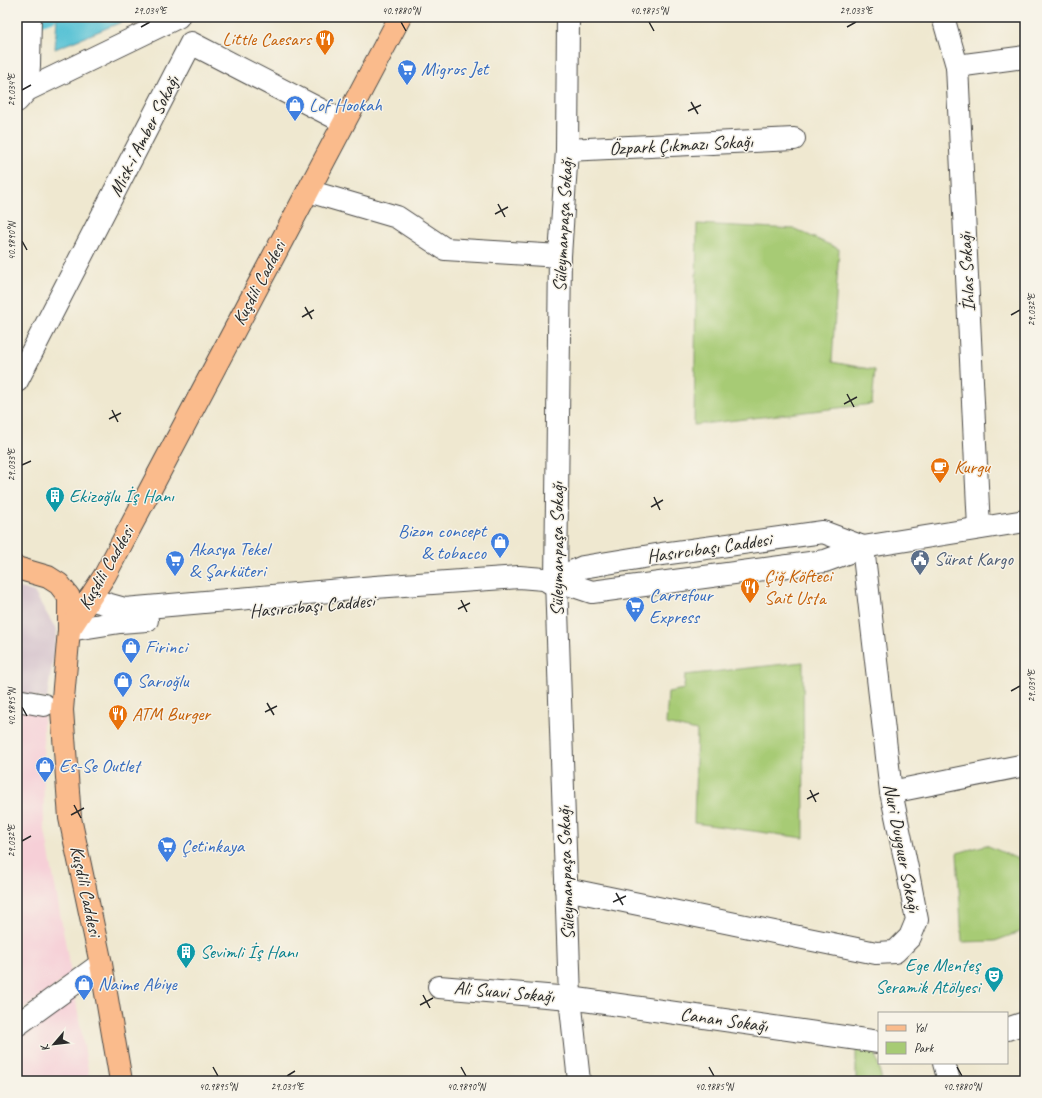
<svg xmlns="http://www.w3.org/2000/svg" width="1042" height="1098" font-family="Caveat,sans-serif">
  <style>
    .built { fill: #f6cfd7 }
    .industrial { fill: #d1bdc9 }
    .green { fill: #a7cb74; stroke: #697b50 }
    .water { fill: #5ac3d5; stroke: #427780 }
    .lines { fill: none; stroke-linecap: round; stroke-linejoin: round }
    .stream { stroke: #5ac3d5; stroke-width: 8 }
    .minor-casing { stroke: #484744; stroke-width: 24 }
    .major-casing { stroke: #484744; stroke-width: 24 }
    .minor { stroke: #fff; stroke-width: 22 }
    .major { stroke: #fabb8c; stroke-width: 22 }
    .ticks { fill: none; stroke: #2b2b2b; stroke-width: 1.5 }
    .labels { text-anchor: middle; dominant-baseline: central; stroke-width: 3; stroke-linejoin: round; paint-order: stroke }
    .food-label { font-size: 19px; fill: #c56008; stroke: #f7f3e8; text-anchor: start }
    .shop-label { font-size: 19px; fill: #366cbe; stroke: #f7f3e8; text-anchor: start }
    .street-label { font-size: 19px; fill: #2b2b2b; stroke: #f7f3e8 }
    .culture-label { font-size: 19px; fill: #0d838f; stroke: #f7f3e8; text-anchor: start }
    .service-label { font-size: 19px; fill: #4e5e75; stroke: #f7f3e8; text-anchor: start }
    .neatline { fill: none; stroke: #2b2b2b; stroke-width: 1.5 }
    .ticks-label { font-size: 10px; text-anchor: middle; fill: #2b2b2b }
  </style>
  <rect width="100%" height="100%" fill="#f7f3e8"/>
  <filter id="ink" filterUnits="userSpaceOnUse"><feTurbulence type="fractalNoise" baseFrequency=".025" numOctaves="2"/><feDisplacementMap in="SourceGraphic" scale="8" xChannelSelector="R" yChannelSelector="G"/><feConvolveMatrix kernelMatrix="1 2 1 2 8 2 1 2 1" color-interpolation-filters="sRGB"/></filter>
  <filter id="wash" filterUnits="userSpaceOnUse"><feTurbulence type="fractalNoise" baseFrequency=".012" numOctaves="4" result="noise"/><feDisplacementMap in="SourceGraphic" scale="16" xChannelSelector="R" yChannelSelector="G"/><feGaussianBlur stdDeviation="0.9" result="paint"/><feColorMatrix in="noise" values="0 0 0 0 0 0 0 0 0 0 0 0 0 0 0 0 0 1.4 0 .05"/><feComposite in="paint" operator="in"/></filter>
  <g filter="url(#wash)">
    <rect width="100%" height="100%" fill="#efe8d0"/>
    <g class="built">
      <path d="M 17,708 L 45,713 L 43,724 L 44,825 L 71,974 L 17,1014 Z"/>
      <path d="M 74,990 L 90,1081 L 17,1081 L 17,1032 Z"/>
    </g>
    <path class="industrial" d="M 17,587 L 34,592 L 57,631 L 47,699 L 17,693 Z"/>
    <g class="green">
      <path d="M 697,224 L 795,229 L 839,249 L 832,362 L 875,370 L 872,404 L 694,425 Z"/>
      <path d="M 803,662 L 804,838 L 694,823 L 697,731 L 666,724 L 668,692 L 684,689 L 685,675 Z"/>
      <path d="M 986,845 L 1025,862 L 1025,930 L 995,941 L 962,942 L 957,853 Z"/>
      <path d="M 856,1039 L 879,1042 L 876,1056 L 882,1081 L 856,1081 Z"/>
    </g>
    <path class="water" d="M 57,17 L 134,17 L 55,49 Z"/>
    <g class="lines">
      <path class="stream" d="M 17,30 L 53,17"/>
    </g>
  </g>
  <g filter="url(#ink)">
    <g class="lines">
      <g class="minor-casing">
        <g id="minor">
          <path d="M 568,17 L 567,150 L 560,256 L 556,580 L 570,998 L 579,1081"/>
          <path d="M 943,17 L 957,66 L 979,528"/>
          <path d="M 957,66 L 1025,57"/>
          <path d="M 27,90 L 29,65 L 30,17"/>
          <path d="M 17,101 L 27,90 L 178,17"/>
          <path d="M 567,150 L 794,139"/>
          <path d="M 308,191 L 397,217 L 445,249 L 560,256"/>
          <path d="M 17,381 L 191,43 L 344,122"/>
          <path d="M 549,582 L 583,567 L 662,554 L 823,532 L 863,547"/>
          <path d="M 89,599 L 125,609 L 375,587 L 519,577 L 556,580 L 592,592 L 825,561 L 863,547 L 1025,521"/>
          <path d="M 69,630 L 120,622 L 147,620"/>
          <path d="M 17,700 L 44,705"/>
          <path d="M 891,792 L 1025,765"/>
          <path d="M 566,889 L 876,953 L 895,952 L 910,937 L 917,920 L 907,868 L 891,792 L 863,547"/>
          <path d="M 439,987 L 570,998 L 879,1042"/>
          <path d="M 17,1025 L 101,964"/>
          <path d="M 1007,1029 L 1025,1023"/>
          <path d="M 944,1063 L 949,1081"/>
        </g>
      </g>
      <g class="major-casing">
        <g id="major">
          <path d="M 17,568 L 48,577 L 59,584 L 69,597 L 69,630 L 62,710 L 70,818 L 101,964 L 121,1081"/>
          <path d="M 69,630 L 105,575 L 400,17"/>
        </g>
      </g>
      <use href="#minor" class="minor"/>
      <use href="#major" class="major"/>
    </g>
  </g>
  <path class="ticks" d="M 401,22 L 406,31M 649,22 L 654,31M 141,27 L 150,22M 847,27 L 856,22M 22,90 L 31,85M 691,102 L 698,114M 688,111 L 701,105M 498,204 L 505,217M 495,214 L 508,207M 22,241 L 27,250M 305,307 L 312,319M 1011,315 L 1020,310M 302,317 L 314,310M 847,394 L 854,407M 844,404 L 857,397M 112,410 L 118,422M 109,419 L 121,413M 22,465 L 31,461M 654,497 L 660,510M 651,507 L 663,500M 461,600 L 467,612M 458,609 L 470,603M 1011,691 L 1020,686M 267,703 L 274,715M 22,707 L 27,716M 265,712 L 277,706M 810,790 L 816,802M 807,799 L 819,793M 74,805 L 81,818M 71,815 L 84,808M 22,841 L 31,836M 616,893 L 623,905M 613,902 L 626,896M 423,995 L 430,1008M 420,1005 L 433,998M 213,1067 L 218,1076M 461,1067 L 466,1076M 709,1067 L 714,1076M 957,1067 L 962,1076M 287,1076 L 295,1071"/>
  <defs>
    <g id="restaurant-pin" transform="scale(1)"><path d="M0 17L-7.5 6A9.5 9.5 0 1 1 7.5 6Z" fill="#e8710a" stroke="#f7f3e8"/><path d="M-5-6h1v4h1v-4h1v4h1v-4h1v5L-1.5 .5V6h-2V.5L-5-1ZM5-6V6H3V1.5H1.5Q1.5-4 5-6Z" fill="#fff"/></g>
    <g id="supermarket-pin" transform="scale(1)"><path d="M0 17L-7.5 6A9.5 9.5 0 1 1 7.5 6Z" fill="#3f7fe0" stroke="#f7f3e8"/><path d="M-6-5.5h2.5l.6 2H6L4.5 2H-2.5L-4.4-4H-6ZM-1.5 3.2a1.3 1.3 0 1 0 .1 0ZM3 3.2a1.3 1.3 0 1 0 .1 0Z" fill="#fff"/></g>
    <g id="shop-pin" transform="scale(1)"><path d="M0 17L-7.5 6A9.5 9.5 0 1 1 7.5 6Z" fill="#3f7fe0" stroke="#f7f3e8"/><path d="M-5-2.5h2.3a2.7 3.5 0 0 1 5.4 0H5L5.5 6h-11ZM-1.5-2.5h3a1.5 2.3 0 0 0-3 0Z" fill="#fff"/></g>
    <g id="cafe-pin" transform="scale(1)"><path d="M0 17L-7.5 6A9.5 9.5 0 1 1 7.5 6Z" fill="#e8710a" stroke="#f7f3e8"/><path d="M-5.5-4.5H6V0H3Q3 3.5 0 3.5H-2.5Q-5.5 3.5-5.5 0ZM3-3.2v2h1.7v-2ZM-6 4.5H4V6H-6Z" fill="#fff"/></g>
    <g id="building-pin" transform="scale(1)"><path d="M0 17L-7.5 6A9.5 9.5 0 1 1 7.5 6Z" fill="#0f9aa8" stroke="#f7f3e8"/><path d="M-4-6H4V6H1V3H-1V6H-4ZM-2.5-4.3h1.7v1.8h-1.7ZM.8-4.3h1.7v1.8H.8ZM-2.5-1h1.7V.8h-1.7ZM.8-1h1.7V.8H.8Z" fill="#fff"/></g>
    <g id="civic-pin" transform="scale(1)"><path d="M0 17L-7.5 6A9.5 9.5 0 1 1 7.5 6Z" fill="#5c6f8a" stroke="#f7f3e8"/><path d="M-.6-6.5H3V-4.5H.6V-3L4-1V1h2V6H-6V1h2V-1L-.6-3ZM-1.2 2.5V6h2.4V2.5Z" fill="#fff"/></g>
    <g id="theatre-pin" transform="scale(1)"><path d="M0 17L-7.5 6A9.5 9.5 0 1 1 7.5 6Z" fill="#0f9aa8" stroke="#f7f3e8"/><path d="M-5-5.5Q0-4 5-5.5V0Q5 5 0 6Q-5 5-5 0ZM-3.3-2.5H-1v1.5H-3.3ZM1-2.5H3.3v1.5H1ZM-2.8 1Q0 5.5 2.8 1Z" fill="#fff"/></g>
  </defs>
  <g fill-rule="evenodd">
    <use href="#restaurant-pin" x="325" y="39"/>
    <use href="#supermarket-pin" x="407" y="69"/>
    <use href="#shop-pin" x="295" y="105"/>
    <use href="#cafe-pin" x="940" y="467"/>
    <use href="#building-pin" x="55" y="496"/>
    <use href="#shop-pin" x="500" y="542"/>
    <use href="#civic-pin" x="920" y="559"/>
    <use href="#supermarket-pin" x="175" y="560"/>
    <use href="#restaurant-pin" x="750" y="587"/>
    <use href="#supermarket-pin" x="635" y="606"/>
    <use href="#shop-pin" x="131" y="647"/>
    <use href="#shop-pin" x="123" y="681"/>
    <use href="#restaurant-pin" x="118" y="714"/>
    <use href="#shop-pin" x="45" y="766"/>
    <use href="#supermarket-pin" x="167" y="846"/>
    <use href="#building-pin" x="186" y="952"/>
    <use href="#theatre-pin" x="994" y="976"/>
    <use href="#shop-pin" x="84" y="984"/>
  </g>
  <g class="labels">
    <g class="food-label">
      <text x="311" y="39" text-anchor="end">Little Caesars</text>
      <text x="954" y="467">Kurgu</text>
      <text x="764" y="576">Çiğ Köfteci<tspan x="764" dy="22">Sait Usta</tspan></text>
      <text x="132" y="714">ATM Burger</text>
    </g>
    <g class="shop-label">
      <text x="421" y="69">Migros Jet</text>
      <text x="309" y="105">Lof Hookah</text>
      <text x="486" y="531" text-anchor="end">Bizon concept<tspan x="486" dy="22">&amp; tobacco</tspan></text>
      <text x="189" y="549">Akasya Tekel<tspan x="189" dy="22">&amp; Şarküteri</tspan></text>
      <text x="649" y="595">Carrefour<tspan x="649" dy="22">Express</tspan></text>
      <text x="145" y="647">Firinci</text>
      <text x="137" y="681">Sarıoğlu</text>
      <text x="59" y="766">Es-Se Outlet</text>
      <text x="181" y="846">Çetinkaya</text>
      <text x="98" y="984">Naime Abiye</text>
    </g>
    <g class="street-label">
      <text transform="translate(144 136) rotate(-63)">Misk-i Amber Sokağı</text>
      <text transform="translate(681 145) rotate(-3)">Özpark Çıkmazı Sokağı</text>
      <text transform="translate(563 225) rotate(-87)">Süleymanpaşa Sokağı</text>
      <text transform="translate(967 272) rotate(-93)">İhlas Sokağı</text>
      <text transform="translate(259 283) rotate(-62)">Kuşdili Caddesi</text>
      <text transform="translate(709 548) rotate(-8)">Hasırcıbaşı Caddesi</text>
      <text transform="translate(557 549) rotate(-90)">Süleymanpaşa Sokağı</text>
      <text transform="translate(106 568) rotate(-60)">Kuşdili Caddesi</text>
      <text transform="translate(312 606) rotate(-5)">Hasırcıbaşı Caddesi</text>
      <text transform="translate(902 848) rotate(79)">Nuri Duyguer Sokağı</text>
      <text transform="translate(566 873) rotate(-92)">Süleymanpaşa Sokağı</text>
      <text transform="translate(86 891) rotate(78)">Kuşdili Caddesi</text>
      <text transform="translate(504 992) rotate(5)">Ali Suavi Sokağı</text>
      <text transform="translate(724 1020) rotate(8)">Canan Sokağı</text>
    </g>
    <g class="culture-label">
      <text x="69" y="496">Ekizoğlu İş Hanı</text>
      <text x="200" y="952">Sevimli İş Hanı</text>
      <text x="980" y="965" text-anchor="end">Ege Menteş<tspan x="980" dy="22">Seramik Atölyesi</tspan></text>
    </g>
    <g class="service-label">
      <text x="934" y="559">Sürat Kargo</text>
    </g>
  </g>
  <rect width="1042" height="1098" fill="none" stroke="#f7f3e8" stroke-width="44"/>
  <rect x="878" y="1012" width="130" height="52" fill="#f7f3e8" stroke="#a5a39c"/>
  <rect x="886" y="1025" width="20" height="6" fill="#fabb8c" stroke="#a5a39c"/>
  <text x="914" y="1032" font-size="12" fill="#2b2b2b">Yol</text>
  <rect x="886" y="1042" width="20" height="12" fill="#a7cb74" stroke="#a5a39c"/>
  <text x="914" y="1052" font-size="12" fill="#2b2b2b">Park</text>
  <g transform="translate(54 1044) rotate(242)" stroke="#f7f3e8" stroke-width="3" paint-order="stroke">
  <path d="M0-3L7 15L0 10L-7 15Z" fill="#2b2b2b"/>
  <text y="-6" font-size="11" font-weight="bold" text-anchor="middle" fill="#2b2b2b">K</text>
  </g>
  <rect x="22" y="22" width="998" height="1054" class="neatline"/>
  <g class="ticks-label">
    <text x="150" y="14">29.034°E</text>
    <text x="401" y="14">40.9880°N</text>
    <text x="649" y="14">40.9875°N</text>
    <text x="856" y="14">29.033°E</text>
    <text transform="translate(11 90) rotate(-90)" y="4">29.034°E</text>
    <text transform="translate(11 241) rotate(-90)" y="4">40.9890°N</text>
    <text transform="translate(1031 310) rotate(-90)" y="4">29.032°E</text>
    <text transform="translate(11 465) rotate(-90)" y="4">29.033°E</text>
    <text transform="translate(1031 686) rotate(-90)" y="4">29.031°E</text>
    <text transform="translate(11 707) rotate(-90)" y="4">40.9895°N</text>
    <text transform="translate(11 841) rotate(-90)" y="4">29.032°E</text>
    <text x="218" y="1090">40.9895°N</text>
    <text x="287" y="1090">29.031°E</text>
    <text x="466" y="1090">40.9890°N</text>
    <text x="714" y="1090">40.9885°N</text>
    <text x="962" y="1090">40.9880°N</text>
  </g>
</svg>
